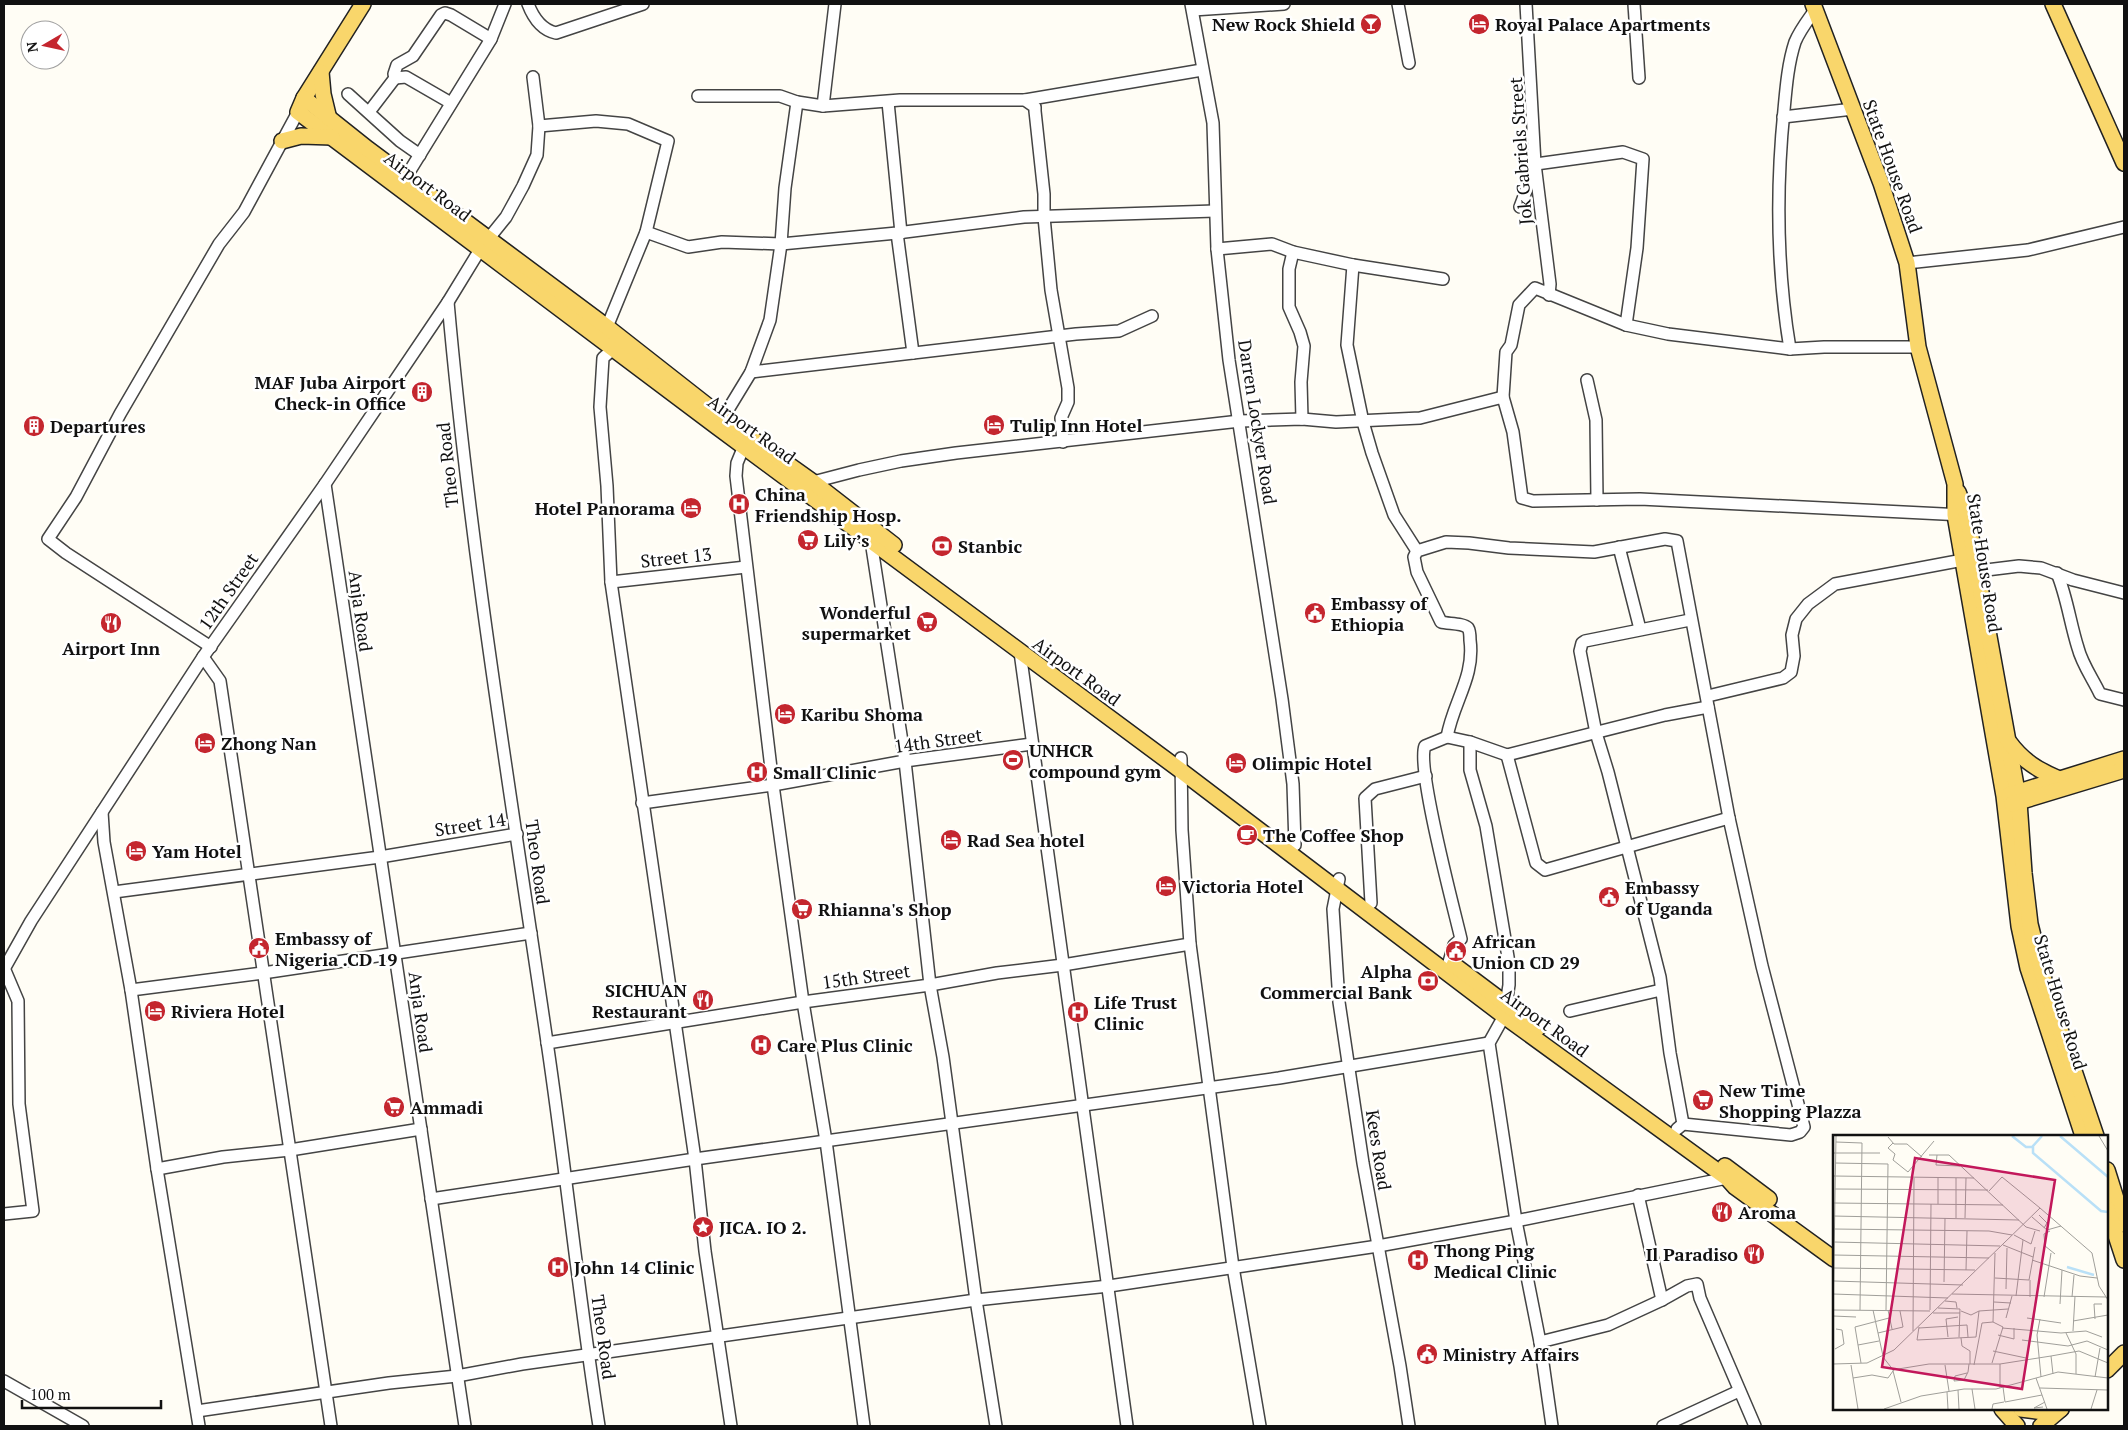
<svg xmlns="http://www.w3.org/2000/svg" width="2128" height="1430" font-family="'PT Serif',serif">
  <style>
    .lines { fill: none; stroke-linecap: round; stroke-linejoin: round }
    .minor-casing { stroke: #444; stroke-width: 14 }
    .major-casing { stroke: #222; stroke-width: 18 }
    .minor { stroke: #fff; stroke-width: 11 }
    .major { stroke: #f9d66b; stroke-width: 15 }
    .labels { text-anchor: middle; dominant-baseline: central; stroke-width: 5; stroke-linejoin: round; paint-order: stroke }
    .poi-label { font-size: 18px; font-weight: bold; fill: #111; stroke: #fff; text-anchor: start }
    .street-label { font-size: 18px; fill: #111; stroke: #fff }
    .inset-river { fill: none; stroke: #b9e0f7; stroke-width: 2.5 }
    .inset-road { fill: none; stroke: #a09f9a; stroke-width: 1 }
    .view { fill: #c2185b; fill-opacity: 0.15; stroke: #c2185b; stroke-width: 2.5 }
    .inset-edge { fill: none; stroke: #111; stroke-width: 2.5 }
  </style>
  <rect width="100%" height="100%" fill="#fffdf5"/>
  <g class="lines">
    <g class="minor-casing">
      <g id="minor">
        <path d="M 528,4 C 533,17 542,30 556,33 L 643,4"/>
        <path d="M 1191,4 L 1213,123 L 1217,249 L 1229,360 L 1282,699 L 1293,784 L 1295,845"/>
        <path d="M 1398,4 L 1409,63"/>
        <path d="M 1526,4 L 1535,164 L 1550,284 L 1549,295"/>
        <path d="M 1634,4 L 1639,78"/>
        <path d="M 1193,10 L 1284,4"/>
        <path d="M 395,78 L 406,77 L 451,103"/>
        <path d="M 348,94 L 400,141 L 420,155"/>
        <path d="M 698,96 L 780,96 L 797,102 L 823,106 L 900,100 L 1025,100 L 1035,107 L 1035,111 L 1044,194 L 1044,217 L 1051,290 L 1068,388 L 1068,402 L 1061,418 L 1063,442"/>
        <path d="M 1025,100 L 1202,70"/>
        <path d="M 888,102 L 901,233"/>
        <path d="M 823,106 L 835,4"/>
        <path d="M 369,112 L 395,78 L 394,74 L 397,65 L 413,56 L 441,15 L 445,13 L 451,15 L 491,39"/>
        <path d="M 1783,117 L 1853,109"/>
        <path d="M 539,126 L 596,121 L 628,124 L 668,141 L 646,232 L 607,327"/>
        <path d="M 406,177 L 491,39 L 505,4"/>
        <path d="M 1520,207 L 1536,164 L 1623,152 L 1643,159 L 1637,248 L 1626,325"/>
        <path d="M 646,232 L 688,247 L 722,242 L 781,244 L 897,233 L 1024,217 L 1215,211"/>
        <path d="M 897,233 L 913,353"/>
        <path d="M 1217,249 L 1272,244 L 1293,252 L 1353,265 L 1443,279"/>
        <path d="M 1293,252 L 1289,269 L 1289,307 L 1300,332 L 1304,346 L 1301,382 L 1302,419"/>
        <path d="M 1907,263 L 2028,250 L 2124,227"/>
        <path d="M 1353,265 L 1347,345 L 1363,422 L 1372,453 L 1394,515 L 1417,551"/>
        <path d="M 448,302 C 470,550 511,796 547,1042 C 566,1170 579,1299 599,1426"/>
        <path d="M 614,348 L 603,358 L 600,407 L 607,486 L 611,582 L 695,1159 L 705,1251 L 731,1426"/>
        <path d="M 1790,349 C 1777,271 1776,189 1784,110 C 1786,88 1788,63 1795,42 C 1800,30 1808,20 1815,10"/>
        <path d="M 751,372 L 1076,334 L 1119,331 L 1152,316"/>
        <path d="M 1587,380 L 1596,420 L 1597,500"/>
        <path d="M 1503,397 L 1506,352 L 1511,345 L 1519,305 L 1535,288 L 1626,325 L 1668,334 L 1790,349 L 1824,347 L 1918,347"/>
        <path d="M 723,418 L 751,372 L 770,320 L 781,244 L 785,188 L 797,102"/>
        <path d="M 744,446 L 737,463 L 736,476 L 773,785 L 803,1002 L 826,1141 L 864,1426"/>
        <path d="M 813,482 L 859,470 L 901,461 L 956,453 L 1240,421 L 1302,419 L 1336,422 L 1420,418 L 1503,397 L 1513,432 L 1522,498 L 1533,501 L 1640,499 L 1963,515"/>
        <path d="M 325,484 L 465,1426"/>
        <path d="M 873,537 L 871,541 L 905,761 L 930,985 L 943,1057 L 976,1300 L 996,1426"/>
        <path d="M 1619,547 L 1640,629"/>
        <path d="M 1970,572 L 2019,566 L 2041,568 L 2073,580 L 2124,593"/>
        <path d="M 2057,573 C 2067,597 2070,623 2078,648 C 2082,664 2093,679 2100,694 L 2124,700"/>
        <path d="M 611,582 L 746,567"/>
        <path d="M 211,647 L 66,553 L 48,539 L 76,497 L 120,414 L 219,244 L 244,212 L 298,112"/>
        <path d="M 1020,652 L 1127,1426"/>
        <path d="M 203,657 L 220,681 L 331,1426"/>
        <path d="M 1712,695 L 1783,678 L 1791,672 L 1794,656 L 1792,635 L 1796,619 L 1808,604 L 1835,584 L 1963,560"/>
        <path d="M 1447,737 C 1453,702 1475,677 1470,640 C 1470,636 1470,631 1468,628 C 1463,623 1448,624 1441,622 L 1417,572 L 1414,557 L 1417,551 L 1446,542 L 1469,543 L 1509,548 L 1594,552 L 1665,539 L 1677,541 L 1729,818 L 1762,966 L 1804,1127 L 1800,1132 L 1791,1135 L 1683,1124 L 1677,1129"/>
        <path d="M 1470,742 L 1470,770 L 1486,826 L 1509,963 L 1509,985 L 1506,1004"/>
        <path d="M 1507,755 L 1536,863 L 1545,870 L 1729,818"/>
        <path d="M 1181,758 L 1182,830 L 1190,944 L 1233,1267 L 1260,1426"/>
        <path d="M 642,803 L 773,785 L 905,761 L 1032,744"/>
        <path d="M 102,812 L 104,842 L 131,990 L 157,1169 L 199,1426"/>
        <path d="M 1339,879 L 1333,909 L 1339,1002 L 1363,1163 L 1400,1366 L 1409,1426"/>
        <path d="M 114,892 L 380,857 L 517,834"/>
        <path d="M 1371,903 L 1365,798 L 1375,789 L 1426,776"/>
        <path d="M 1449,962 L 1454,945 L 1461,939 C 1454,909 1416,767 1425,746 L 1447,737 L 1470,742 L 1507,755 L 1665,715 L 1708,707"/>
        <path d="M 4,969 L 31,921 L 203,657 L 325,484 L 448,302 L 481,248 L 506,217 L 523,186 L 537,155 L 539,126 L 533,77"/>
        <path d="M 131,990 L 263,973 L 531,933"/>
        <path d="M 1570,1011 L 1661,990"/>
        <path d="M 1504,1016 L 1489,1043 L 1516,1221 L 1540,1342 L 1552,1426"/>
        <path d="M 547,1043 L 803,1002 L 930,985 L 997,973 L 1063,965 L 1190,944"/>
        <path d="M 1683,1124 L 1670,1053 L 1660,977 L 1608,772 L 1596,733 L 1580,651 L 1582,643 L 1585,641 L 1690,620"/>
        <path d="M 157,1169 L 223,1157 L 290,1150 L 421,1129"/>
        <path d="M 1638,1195 L 1662,1300"/>
        <path d="M 431,1199 L 695,1159 L 1279,1078 L 1489,1043"/>
        <path d="M 4,1214 L 33,1211 L 19,1104 L 18,1001 L 4,968"/>
        <path d="M 1540,1342 L 1608,1325 L 1662,1300 L 1687,1286 L 1697,1284 L 1700,1298 L 1755,1426"/>
        <path d="M 4,1381 L 83,1426"/>
        <path d="M 197,1411 L 389,1383 L 457,1376 L 522,1364 L 976,1300 L 1109,1286 L 1378,1246 L 1516,1221 L 1727,1178"/>
        <path d="M 1663,1426 L 1739,1391"/>
      </g>
    </g>
    <g class="major-casing">
      <g id="major">
        <path d="M 363,4 L 304,98 L 298,112 L 716,426 L 1180,770 L 1504,1016 L 1727,1178 L 1735,1187 L 1834,1259"/>
        <path d="M 1813,4 L 1881,183 L 1907,263 L 1918,347 L 1955,484 L 1955,515 L 2004,796 L 2019,926 L 2028,968 L 2083,1136"/>
        <path d="M 2053,4 L 2124,163"/>
        <path d="M 321,72 L 323,94 L 329,119"/>
        <path d="M 304,98 L 368,149 L 607,327 L 723,418 L 813,482 L 894,545"/>
        <path d="M 282,141 L 301,136 L 332,137"/>
        <path d="M 1958,492 L 1967,515 L 2019,802 L 2024,873 L 2030,924 L 2046,988 L 2096,1136"/>
        <path d="M 2009,742 C 2023,761 2038,770 2059,779"/>
        <path d="M 2009,795 L 2124,759"/>
        <path d="M 2012,804 L 2124,770"/>
        <path d="M 1454,965 L 1538,1028"/>
        <path d="M 1725,1166 L 1769,1199"/>
        <path d="M 2107,1170 L 2124,1224"/>
        <path d="M 2107,1208 L 2124,1260"/>
        <path d="M 2107,1370 L 2124,1353"/>
        <path d="M 2002,1409 L 2017,1426"/>
        <path d="M 2021,1409 L 2043,1412 L 2061,1409"/>
        <path d="M 2041,1426 L 2061,1409"/>
      </g>
    </g>
    <use href="#minor" class="minor"/>
    <use href="#major" class="major"/>
  </g>
  <defs>
    <g id="bar-disc" transform="scale(1.125)"><circle r="9.5" fill="#c4262e" stroke="#fff"/><path d="M-6-5H6L.8 .8V4.5H3.5V6h-7V4.5H-.8V.8Z" fill="#fff"/></g>
    <g id="hotel-disc" transform="scale(1.125)"><circle r="9.5" fill="#c4262e" stroke="#fff"/><path d="M-6-4.5h1.5V1H6V5H4.5V3h-9V5H-6ZM-4 0a1.8 1.8 0 1 1 3.6 0ZM.5 0V-2.5h3Q6-2.5 6 0Z" fill="#fff"/></g>
    <g id="building-disc" transform="scale(1.125)"><circle r="9.5" fill="#c4262e" stroke="#fff"/><path d="M-4-6H4V6H1V3H-1V6H-4ZM-2.5-4.3h1.7v1.8h-1.7ZM.8-4.3h1.7v1.8H.8ZM-2.5-1h1.7V.8h-1.7ZM.8-1h1.7V.8H.8Z" fill="#fff"/></g>
    <g id="hospital-disc" transform="scale(1.125)"><circle r="9.5" fill="#c4262e" stroke="#fff"/><path d="M-5-5h3v3.5h4V-5h3V5h-3V1.5h-4V5h-3Z" fill="#fff"/></g>
    <g id="supermarket-disc" transform="scale(1.125)"><circle r="9.5" fill="#c4262e" stroke="#fff"/><path d="M-6-5.5h2.5l.6 2H6L4.5 2H-2.5L-4.4-4H-6ZM-1.5 3.2a1.3 1.3 0 1 0 .1 0ZM3 3.2a1.3 1.3 0 1 0 .1 0Z" fill="#fff"/></g>
    <g id="bank-disc" transform="scale(1.125)"><circle r="9.5" fill="#c4262e" stroke="#fff"/><path d="M-6-4H6V4H-6ZM0-2.3a2.3 2.3 0 1 0 0 4.6a2.3 2.3 0 1 0 0-4.6Z" fill="#fff"/></g>
    <g id="civic-disc" transform="scale(1.125)"><circle r="9.5" fill="#c4262e" stroke="#fff"/><path d="M-.6-6.5H3V-4.5H.6V-3L4-1V1h2V6H-6V1h2V-1L-.6-3ZM-1.2 2.5V6h2.4V2.5Z" fill="#fff"/></g>
    <g id="restaurant-disc" transform="scale(1.125)"><circle r="9.5" fill="#c4262e" stroke="#fff"/><path d="M-5-6h1v4h1v-4h1v4h1v-4h1v5L-1.5 .5V6h-2V.5L-5-1ZM5-6V6H3V1.5H1.5Q1.5-4 5-6Z" fill="#fff"/></g>
    <g id="stadium-disc" transform="scale(1.125)"><circle r="9.5" fill="#c4262e" stroke="#fff"/><path d="M0-5a6.5 5 0 1 0 0 10a6.5 5 0 1 0 0-10ZM-3.5-1.8h7v3.6h-7Z" fill="#fff"/></g>
    <g id="cafe-disc" transform="scale(1.125)"><circle r="9.5" fill="#c4262e" stroke="#fff"/><path d="M-5.5-4.5H6V0H3Q3 3.5 0 3.5H-2.5Q-5.5 3.5-5.5 0ZM3-3.2v2h1.7v-2ZM-6 4.5H4V6H-6Z" fill="#fff"/></g>
    <g id="sight-disc" transform="scale(1.125)"><circle r="9.5" fill="#c4262e" stroke="#fff"/><path d="M0-6L1.8-2.2L6-1.7L2.9 1.2L3.7 5.4L0 3.3L-3.7 5.4L-2.9 1.2L-6-1.7L-1.8-2.2Z" fill="#fff"/></g>
  </defs>
  <g fill-rule="evenodd">
    <use href="#bar-disc" x="1371" y="24"/>
    <use href="#hotel-disc" x="1479" y="24"/>
    <use href="#building-disc" x="422" y="392"/>
    <use href="#hotel-disc" x="994" y="425"/>
    <use href="#building-disc" x="34" y="426"/>
    <use href="#hospital-disc" x="739" y="504"/>
    <use href="#hotel-disc" x="691" y="508"/>
    <use href="#supermarket-disc" x="808" y="540"/>
    <use href="#bank-disc" x="942" y="546"/>
    <use href="#civic-disc" x="1315" y="613"/>
    <use href="#supermarket-disc" x="927" y="622"/>
    <use href="#restaurant-disc" x="111" y="623"/>
    <use href="#hotel-disc" x="785" y="714"/>
    <use href="#hotel-disc" x="205" y="743"/>
    <use href="#stadium-disc" x="1013" y="760"/>
    <use href="#hotel-disc" x="1236" y="763"/>
    <use href="#hospital-disc" x="757" y="772"/>
    <use href="#cafe-disc" x="1247" y="835"/>
    <use href="#hotel-disc" x="951" y="840"/>
    <use href="#hotel-disc" x="136" y="851"/>
    <use href="#hotel-disc" x="1166" y="886"/>
    <use href="#civic-disc" x="1609" y="897"/>
    <use href="#supermarket-disc" x="802" y="909"/>
    <use href="#civic-disc" x="259" y="948"/>
    <use href="#civic-disc" x="1456" y="951"/>
    <use href="#bank-disc" x="1428" y="981"/>
    <use href="#restaurant-disc" x="703" y="1000"/>
    <use href="#hotel-disc" x="155" y="1011"/>
    <use href="#hospital-disc" x="1078" y="1012"/>
    <use href="#hospital-disc" x="761" y="1045"/>
    <use href="#supermarket-disc" x="1703" y="1100"/>
    <use href="#supermarket-disc" x="394" y="1107"/>
    <use href="#restaurant-disc" x="1722" y="1212"/>
    <use href="#sight-disc" x="703" y="1227"/>
    <use href="#restaurant-disc" x="1754" y="1254"/>
    <use href="#hospital-disc" x="1418" y="1260"/>
    <use href="#hospital-disc" x="558" y="1267"/>
    <use href="#civic-disc" x="1427" y="1354"/>
  </g>
  <g class="labels">
    <g class="poi-label">
      <text x="1355" y="24" text-anchor="end">New Rock Shield</text>
      <text x="1495" y="24">Royal Palace Apartments</text>
      <text x="406" y="382" text-anchor="end">MAF Juba Airport<tspan x="406" dy="21">Check-in Office</tspan></text>
      <text x="1010" y="425">Tulip Inn Hotel</text>
      <text x="50" y="426">Departures</text>
      <text x="755" y="494">China<tspan x="755" dy="21">Friendship Hosp.</tspan></text>
      <text x="675" y="508" text-anchor="end">Hotel Panorama</text>
      <text x="824" y="540">Lily’s</text>
      <text x="958" y="546">Stanbic</text>
      <text x="1331" y="603">Embassy of<tspan x="1331" dy="21">Ethiopia</tspan></text>
      <text x="911" y="612" text-anchor="end">Wonderful<tspan x="911" dy="21">supermarket</tspan></text>
      <text x="111" y="648" text-anchor="middle">Airport Inn</text>
      <text x="801" y="714">Karibu Shoma</text>
      <text x="221" y="743">Zhong Nan</text>
      <text x="1029" y="750">UNHCR<tspan x="1029" dy="21">compound gym</tspan></text>
      <text x="1252" y="763">Olimpic Hotel</text>
      <text x="773" y="772">Small Clinic</text>
      <text x="1263" y="835">The Coffee Shop</text>
      <text x="967" y="840">Rad Sea hotel</text>
      <text x="152" y="851">Yam Hotel</text>
      <text x="1182" y="886">Victoria Hotel</text>
      <text x="1625" y="887">Embassy<tspan x="1625" dy="21">of Uganda</tspan></text>
      <text x="818" y="909">Rhianna's Shop</text>
      <text x="275" y="938">Embassy of<tspan x="275" dy="21">Nigeria .CD 19</tspan></text>
      <text x="1472" y="941">African<tspan x="1472" dy="21">Union CD 29</tspan></text>
      <text x="1412" y="971" text-anchor="end">Alpha<tspan x="1412" dy="21">Commercial Bank</tspan></text>
      <text x="687" y="990" text-anchor="end">SICHUAN<tspan x="687" dy="21">Restaurant</tspan></text>
      <text x="1094" y="1002">Life Trust<tspan x="1094" dy="21">Clinic</tspan></text>
      <text x="171" y="1011">Riviera Hotel</text>
      <text x="777" y="1045">Care Plus Clinic</text>
      <text x="1719" y="1090">New Time<tspan x="1719" dy="21">Shopping Plazza</tspan></text>
      <text x="410" y="1107">Ammadi</text>
      <text x="1738" y="1212">Aroma</text>
      <text x="719" y="1227">JICA. IO 2.</text>
      <text x="1434" y="1250">Thong Ping<tspan x="1434" dy="21">Medical Clinic</tspan></text>
      <text x="1738" y="1254" text-anchor="end">Il Paradiso</text>
      <text x="574" y="1267">John 14 Clinic</text>
      <text x="1443" y="1354">Ministry Affairs</text>
    </g>
    <g class="street-label">
      <text transform="translate(1520 151) rotate(-94)">Jok Gabriels Street</text>
      <text transform="translate(1893 166) rotate(70)">State House Road</text>
      <text transform="translate(428 186) rotate(37)">Airport Road</text>
      <text transform="translate(1258 422) rotate(81)">Darren Lockyer Road</text>
      <text transform="translate(752 429) rotate(36)">Airport Road</text>
      <text transform="translate(447 465) rotate(-96)">Theo Road</text>
      <text transform="translate(676 557) rotate(-6)">Street 13</text>
      <text transform="translate(1985 563) rotate(81)">State House Road</text>
      <text transform="translate(228 591) rotate(-55)">12th Street</text>
      <text transform="translate(361 611) rotate(82)">Anja Road</text>
      <text transform="translate(1077 671) rotate(36)">Airport Road</text>
      <text transform="translate(938 740) rotate(-8)">14th Street</text>
      <text transform="translate(470 824) rotate(-9)">Street 14</text>
      <text transform="translate(538 862) rotate(82)">Theo Road</text>
      <text transform="translate(866 976) rotate(-8)">15th Street</text>
      <text transform="translate(2061 1002) rotate(73)">State House Road</text>
      <text transform="translate(421 1012) rotate(82)">Anja Road</text>
      <text transform="translate(1545 1022) rotate(36)">Airport Road</text>
      <text transform="translate(1379 1150) rotate(81)">Kees Road</text>
      <text transform="translate(604 1337) rotate(82)">Theo Road</text>
    </g>
  </g>
  <g transform="translate(1833 1135)">
    <rect width="275" height="275" fill="#fffdf5"/>
    <path class="inset-river" d="M 179,1 L 193,12 L 199,12M 209,1 L 200,11 L 200,18 L 268,76 L 275,77M 227,1 L 275,42M 234,132 L 261,140"/>
    <path class="inset-road" d="M 266,1 L 275,16M 55,2 L 61,9 L 74,9 L 89,22M 3,7 L 29,8 L 27,175M 60,8 L 55,13 L 62,19 L 60,25 L 75,37 L 101,6M 0,18 L 47,18M 96,20 L 116,20 L 193,92 L 207,96M 104,20 L 103,30 L 127,31M 2,28 L 55,29 L 53,175M 1,41 L 141,43M 2,54 L 155,55M 156,56 L 169,42 L 207,73M 1,68 L 170,70M 105,69 L 105,43M 206,80 L 214,88 L 211,93M 0,81 L 186,85M 199,82 L 214,95 L 228,91M 123,83 L 123,43M 132,83 L 133,43M 1,94 L 156,96 L 179,100M 217,96 L 211,99 L 212,111 L 222,119M 181,100 L 198,109 L 202,96M 1,107 L 167,111M 170,110 L 200,122M 1,120 L 156,123M 199,125 L 247,141 L 264,143M 1,133 L 142,135M 133,135 L 134,96M 162,143 L 196,145 L 202,112M 197,145 L 197,162M 1,146 L 130,150M 111,147 L 112,83M 173,154 L 174,113M 0,159 L 115,163M 119,159 L 273,162M 183,161 L 190,105M 211,162 L 218,118M 239,162 L 241,140M 112,166 L 123,167 L 124,173M 161,167 L 178,168M 227,169 L 229,135M 105,173 L 127,174 L 126,202M 0,175 L 97,176M 40,175 L 50,221M 55,175 L 59,194M 97,175 L 98,69M 146,176 L 175,174M 100,178 L 127,178M 0,181 L 23,182M 173,183 L 179,161M 194,183 L 228,188M 201,183 L 203,162M 262,184 L 261,169 L 269,169M 0,186 L 3,1M 240,186 L 275,180M 86,192 L 84,205 L 143,202 L 146,176 L 138,180 L 128,176M 86,193 L 134,190 L 135,202M 169,193 L 228,198 L 253,196 L 269,202M 80,196 L 81,43M 240,196 L 242,161M 45,198 L 70,192 L 67,176M 233,198 L 243,219 L 243,239M 165,200 L 181,204 L 181,193M 115,202 L 113,184 L 125,182M 128,203 L 129,211 L 137,216 L 137,229M 189,205 L 235,211 L 254,206 L 275,215M 25,210 L 46,206M 2,214 L 11,209 L 9,195 L 3,194M 160,216 L 193,223M 206,221 L 204,200 L 207,184M 206,221 L 208,242M 218,221 L 246,216 L 275,228M 50,222 L 61,236M 28,228 L 22,192 L 56,183M 159,228 L 170,192 L 160,187M 0,229 L 34,228 L 61,215 L 207,73 L 259,118 L 266,151 L 275,165M 167,229 L 167,253M 18,230 L 25,274M 112,230 L 116,256M 141,230 L 149,188 L 160,187 L 162,118M 59,235 L 96,229 L 167,229 L 218,221 L 220,239M 60,236 L 68,267M 134,238 L 122,241 L 121,246 L 131,245 L 135,237 L 136,229M 262,242 L 267,213M 20,243 L 39,240 L 55,243 L 60,236M 203,243 L 214,274M 170,252 L 172,267 L 209,260M 207,253 L 275,255M 139,254 L 142,274M 125,255 L 126,274M 114,257 L 115,274M 210,272 L 201,273 L 212,267M 51,274 L 88,261 L 131,254 L 163,254 L 225,237 L 275,243M 159,274 L 160,269 L 171,267M 258,274 L 264,255"/>
    <path class="view" d="M 82,23 L 222,45 L 189,254 L 49,232 Z"/>
    <rect width="275" height="275" class="inset-edge"/>
  </g>
  <rect width="2128" height="1430" fill="none" stroke="#111111" stroke-width="10"/>
  <g transform="translate(45 45) rotate(261)"><circle r="24" fill="#ffffff" stroke="#a0a0a0"/>
  <path d="M0-4L9 19L0 12L-9 19Z" fill="#c4262e"/>
  <text y="-8" font-size="14" font-weight="bold" text-anchor="middle" fill="#111111">N</text>
  </g>
  <path d="M22 1400v8h139v-8" fill="none" stroke="#111111" stroke-width="2.5"/>
  <text x="30" y="1400" font-size="15" fill="#111111" stroke="#ffffff" stroke-width="4" paint-order="stroke">100 m</text>
</svg>
